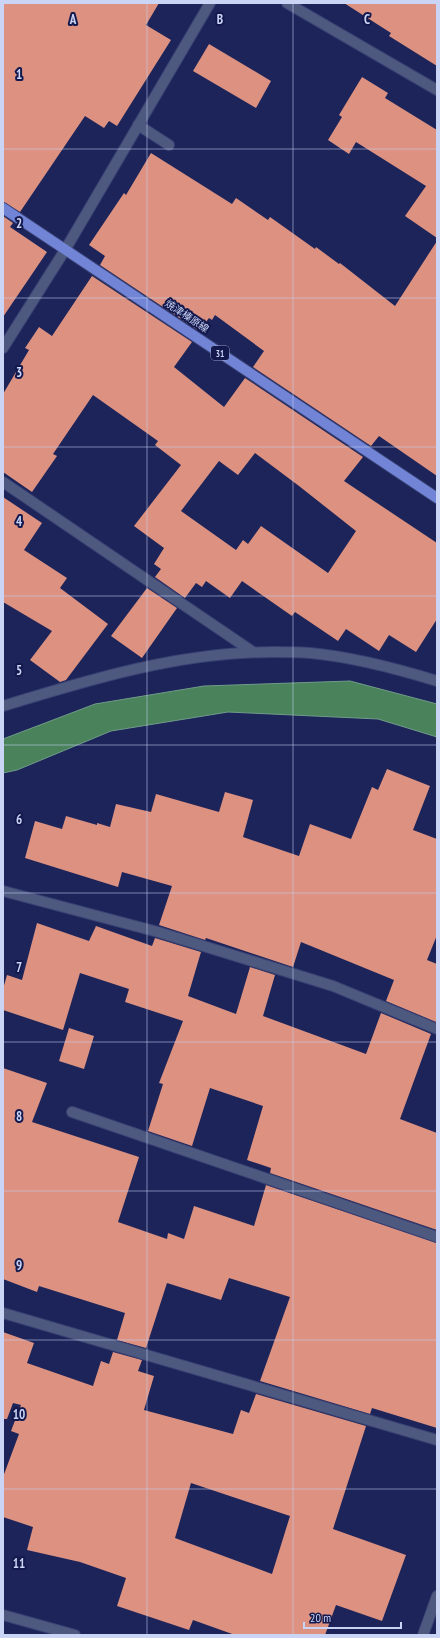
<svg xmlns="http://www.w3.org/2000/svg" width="440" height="1638" font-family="'PT Sans Narrow','Noto Sans JP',sans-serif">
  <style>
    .water { fill: #4a835b; stroke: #709b89 }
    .building { fill: #dc9181; fill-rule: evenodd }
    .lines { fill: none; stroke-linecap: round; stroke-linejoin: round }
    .minor-casing { stroke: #384072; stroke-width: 12 }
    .tertiary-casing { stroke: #384072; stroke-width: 12 }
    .primary-casing { stroke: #384072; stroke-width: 12 }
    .minor { stroke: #4e5980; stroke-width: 10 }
    .tertiary { stroke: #4e5980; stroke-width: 10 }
    .primary { stroke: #7184d6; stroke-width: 10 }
    .grid { fill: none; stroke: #cad4f5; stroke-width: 1; stroke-opacity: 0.55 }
    .labels { text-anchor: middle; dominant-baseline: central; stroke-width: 4; stroke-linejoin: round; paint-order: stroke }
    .shield { fill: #13194d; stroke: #939cc3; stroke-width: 1 }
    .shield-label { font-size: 9px; font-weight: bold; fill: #cad4f5 }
    .street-label { font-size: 10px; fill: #cad4f5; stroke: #13194d }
    .grid-label { font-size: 13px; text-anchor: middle; font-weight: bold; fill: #cad4f5; stroke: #13194d; stroke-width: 4; stroke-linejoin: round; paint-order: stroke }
  </style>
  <rect width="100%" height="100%" fill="#1c2459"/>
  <path class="water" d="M 350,681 L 437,704 L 437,737 L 378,719 L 228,712 L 111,731 L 17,770 L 3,773 L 3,739 L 95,704 L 204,686 Z"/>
  <g class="building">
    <path d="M 3,3 L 159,3 L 146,25 L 171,40 L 117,126 L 109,121 L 104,128 L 85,116 L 20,212 L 3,202 Z"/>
    <path d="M 344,3 L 437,3 L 437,66 L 389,36 L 391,33 Z"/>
    <path d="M 209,44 L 271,81 L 256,108 L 193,71 Z"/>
    <path d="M 362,77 L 388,93 L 385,98 L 437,130 L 437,238 L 405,216 L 426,186 L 356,142 L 349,154 L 328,140 L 342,117 L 339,115 Z"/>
    <path d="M 151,153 L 232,204 L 236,198 L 268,220 L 270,217 L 315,249 L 316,247 L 339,264 L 340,263 L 395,306 L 437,241 L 437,476 L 379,436 L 371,446 L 253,367 L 264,351 L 215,315 L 212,320 L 209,318 L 199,331 L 100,265 L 105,256 L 89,245 L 124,193 L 126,195 Z"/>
    <path d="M 3,216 L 13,223 L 10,227 L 47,252 L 3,317 Z"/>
    <path d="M 92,276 L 192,342 L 174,367 L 224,407 L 245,378 L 363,457 L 344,481 L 437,543 L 437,619 L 416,652 L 389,635 L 379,651 L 346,629 L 338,641 L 295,612 L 292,616 L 242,581 L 230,598 L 206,581 L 202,587 L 196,583 L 185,598 L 155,577 L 161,569 L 154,564 L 164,548 L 134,526 L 181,465 L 155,445 L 158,441 L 93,395 L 53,454 L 57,456 L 32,492 L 3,472 L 3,394 L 29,350 L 25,348 L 39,327 L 52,336 ZM 255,453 L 299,486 L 356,531 L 328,573 L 261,526 L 248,544 L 243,540 L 236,550 L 181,511 L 219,461 L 238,475 Z"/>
    <path d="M 3,497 L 42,523 L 24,550 L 67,578 L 60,588 L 108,624 L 66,680 L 60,682 L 30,660 L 52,631 L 3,602 Z"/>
    <path d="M 147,588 L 177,608 L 142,658 L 111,636 Z"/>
    <path d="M 387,769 L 430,786 L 413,830 L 437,839 L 437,935 L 427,960 L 437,964 L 436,1022 L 386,1001 L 394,980 L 301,942 L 293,967 L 206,938 L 205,940 L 159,925 L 172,886 L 122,872 L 118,887 L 25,858 L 35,821 L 62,829 L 66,816 L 97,825 L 97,823 L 110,827 L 116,804 L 151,812 L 156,794 L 219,812 L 225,792 L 253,800 L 243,837 L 299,856 L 310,824 L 351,839 L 372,787 L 378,790 Z"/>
    <path d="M 37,923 L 89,941 L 96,926 L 152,946 L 155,938 L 201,952 L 188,996 L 236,1014 L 250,967 L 275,975 L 263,1016 L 366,1054 L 381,1013 L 431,1034 L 400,1119 L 437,1133 L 437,1230 L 270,1173 L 271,1168 L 247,1160 L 263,1106 L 210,1088 L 192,1146 L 148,1131 L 163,1084 L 159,1083 L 183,1021 L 125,1002 L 129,989 L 80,973 L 63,1030 L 3,1010 L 3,989 L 7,975 L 22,980 Z"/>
    <path d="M 69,1028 L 94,1036 L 84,1069 L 59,1061 Z"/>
    <path d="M 3,1068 L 47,1083 L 32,1122 L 139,1157 L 118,1222 L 167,1239 L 168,1233 L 184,1239 L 194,1206 L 254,1226 L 266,1185 L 437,1243 L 437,1428 L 372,1408 L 370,1414 L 260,1381 L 290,1297 L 229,1278 L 221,1300 L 167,1283 L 146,1348 L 117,1340 L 125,1313 L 39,1286 L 37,1292 L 3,1279 Z"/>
    <path d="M 3,1332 L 34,1343 L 27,1363 L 93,1386 L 101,1361 L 109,1364 L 113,1352 L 142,1360 L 138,1371 L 154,1376 L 144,1410 L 233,1434 L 241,1410 L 249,1413 L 256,1394 L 366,1426 L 333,1529 L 406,1555 L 382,1621 L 336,1605 L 325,1635 L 235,1635 L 193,1620 L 189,1630 L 117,1606 L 126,1578 L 80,1562 L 27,1550 L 33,1527 L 3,1517 L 3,1477 L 19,1434 L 11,1431 L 21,1405 L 13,1403 L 7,1419 L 3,1419 ZM 191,1483 L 290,1516 L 272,1574 L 175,1538 Z"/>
  </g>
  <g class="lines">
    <g class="minor-casing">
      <g id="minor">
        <path d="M 287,3 L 437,90"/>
        <path d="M 138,125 L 169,145"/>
        <path d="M 3,348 L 65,250 L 210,3"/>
        <path d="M 3,482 L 253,652"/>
        <path d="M 3,706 C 91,679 180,652 273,652 C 285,652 298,652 310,653 C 353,657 395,668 437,681"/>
        <path d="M 3,891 L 158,932 L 333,986 L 437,1029"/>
        <path d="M 72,1112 L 437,1237"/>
        <path d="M 3,1313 L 437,1440"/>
      </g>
    </g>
    <g class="tertiary-casing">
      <g id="tertiary">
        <path d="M 3,1615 L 75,1635"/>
        <path d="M 423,1635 L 437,1596"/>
      </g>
    </g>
    <g class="primary-casing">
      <path id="primary" d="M 3,208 L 437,498"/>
    </g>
    <use href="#minor" class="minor"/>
    <use href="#tertiary" class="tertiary"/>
    <use href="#primary" class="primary"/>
  </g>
  <path class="grid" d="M 147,3 L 147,1635M 293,3 L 293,1635M 3,149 L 437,149M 3,298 L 437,298M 3,447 L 437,447M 3,596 L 437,596M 3,745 L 437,745M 3,893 L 437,893M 3,1042 L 437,1042M 3,1191 L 437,1191M 3,1340 L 437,1340M 3,1489 L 437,1489"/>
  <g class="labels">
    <rect class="shield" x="211" y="346" width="18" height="14" rx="3"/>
    <g class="shield-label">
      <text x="220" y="353">31</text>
    </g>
    <g class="street-label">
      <text transform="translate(187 316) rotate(34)">焼津榛原線</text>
    </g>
  </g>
  <g class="grid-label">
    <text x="73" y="24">A</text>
    <text x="220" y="24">B</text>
    <text x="367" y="24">C</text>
    <text x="19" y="79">1</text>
    <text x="19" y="228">2</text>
    <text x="19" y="377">3</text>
    <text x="19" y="526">4</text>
    <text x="19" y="675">5</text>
    <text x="19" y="824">6</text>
    <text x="19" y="972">7</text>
    <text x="19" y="1121">8</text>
    <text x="19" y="1270">9</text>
    <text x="19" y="1419">10</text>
    <text x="19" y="1568">11</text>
  </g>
  <rect width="440" height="1638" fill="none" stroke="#cad4f5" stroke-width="8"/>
  <path d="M304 1622v6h97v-6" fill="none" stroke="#cad4f5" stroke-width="2"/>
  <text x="310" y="1622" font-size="12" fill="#cad4f5" stroke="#13194d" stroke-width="3" paint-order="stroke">20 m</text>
</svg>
